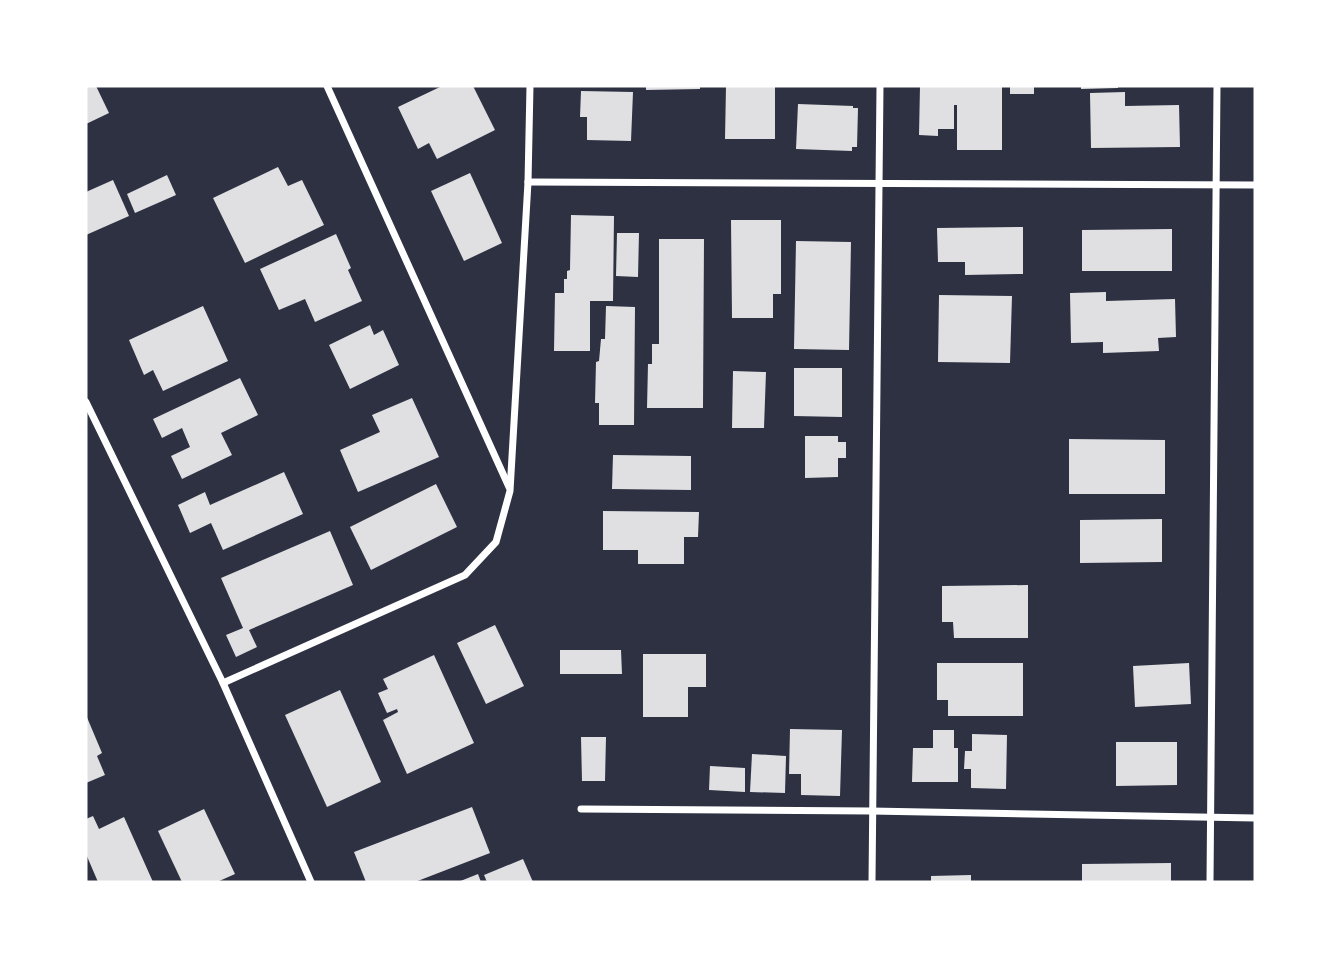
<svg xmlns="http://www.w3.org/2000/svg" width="1341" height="968" font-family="Lato,sans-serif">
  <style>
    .building { fill: #e0e0e3 }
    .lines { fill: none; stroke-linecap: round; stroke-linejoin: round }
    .minor { stroke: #fff; stroke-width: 7 }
  </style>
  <rect width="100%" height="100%" fill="#2d3142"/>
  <g class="building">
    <path d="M 86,86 L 96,86 L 109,113 L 86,124 Z"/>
    <path d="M 442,86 L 473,86 L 495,130 L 437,159 L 429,143 L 418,149 L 398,107 Z"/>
    <path d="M 646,86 L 700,86 L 700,89 L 646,90 Z"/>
    <path d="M 726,86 L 775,86 L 775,139 L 725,139 Z"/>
    <path d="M 920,86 L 1002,86 L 1002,150 L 957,150 L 957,105 L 954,105 L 954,129 L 938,129 L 938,136 L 919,135 Z"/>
    <rect x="1010" y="86" width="24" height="8"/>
    <path d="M 1081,86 L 1118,86 L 1118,88 L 1081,89 Z"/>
    <path d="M 581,91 L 633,92 L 631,141 L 587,140 L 587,117 L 580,117 Z"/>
    <path d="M 1125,92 L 1125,106 L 1179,105 L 1180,147 L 1091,148 L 1090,93 Z"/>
    <path d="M 798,104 L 853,106 L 853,108 L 858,108 L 857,147 L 852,147 L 852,151 L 796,149 Z"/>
    <path d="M 278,167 L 288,186 L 302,180 L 324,225 L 245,263 L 213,198 Z"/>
    <path d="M 470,173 L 502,243 L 464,261 L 431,191 Z"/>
    <path d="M 167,175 L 176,195 L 135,213 L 127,194 Z"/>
    <path d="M 113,180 L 129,216 L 86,235 L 86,192 Z"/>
    <path d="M 571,215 L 614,216 L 613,301 L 590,301 L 590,351 L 554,351 L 555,293 L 564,293 L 564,279 L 567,279 L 567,271 L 570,270 Z"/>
    <path d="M 731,220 L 781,220 L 781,294 L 773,294 L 773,318 L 732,318 Z"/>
    <path d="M 1023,227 L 1023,274 L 965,275 L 965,262 L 938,262 L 937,228 Z"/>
    <path d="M 1172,229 L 1172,271 L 1082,271 L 1082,230 Z"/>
    <path d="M 617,233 L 639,233 L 638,277 L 616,276 Z"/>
    <path d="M 336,234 L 351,268 L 348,270 L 362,301 L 315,322 L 305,299 L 279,310 L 260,269 Z"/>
    <path d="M 659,239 L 704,239 L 703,408 L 647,408 L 648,364 L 652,364 L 652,344 L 659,344 Z"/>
    <path d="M 796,241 L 851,242 L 849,350 L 794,349 Z"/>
    <path d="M 1106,292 L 1106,301 L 1175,299 L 1176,337 L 1158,338 L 1159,351 L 1103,353 L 1103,342 L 1071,343 L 1070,293 Z"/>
    <path d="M 939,295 L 1012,296 L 1010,363 L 938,362 Z"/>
    <path d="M 203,306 L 228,361 L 163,391 L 153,370 L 144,375 L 129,340 Z"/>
    <path d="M 606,306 L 635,307 L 634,425 L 599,425 L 599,403 L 595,403 L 596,362 L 599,361 L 601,339 L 605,339 Z"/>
    <path d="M 370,325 L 374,335 L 383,330 L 399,365 L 350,389 L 329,345 Z"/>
    <path d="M 794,368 L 842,368 L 842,417 L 794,416 Z"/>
    <path d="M 733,371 L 766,372 L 764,428 L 732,428 Z"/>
    <path d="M 240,378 L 258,415 L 221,433 L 232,455 L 182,479 L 171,456 L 190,447 L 182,428 L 162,438 L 153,419 Z"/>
    <path d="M 412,398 L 439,457 L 358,492 L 340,450 L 380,432 L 372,415 Z"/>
    <path d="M 805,436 L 838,436 L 838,442 L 846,442 L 846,458 L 838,458 L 838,477 L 805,478 Z"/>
    <path d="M 1069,439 L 1165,440 L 1165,494 L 1069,494 Z"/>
    <path d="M 613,455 L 691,456 L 691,490 L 612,489 Z"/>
    <path d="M 284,472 L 303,514 L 223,550 L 211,523 L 190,533 L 178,505 L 205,492 L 210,505 Z"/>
    <path d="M 436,484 L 457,527 L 371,570 L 350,527 Z"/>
    <path d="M 603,511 L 699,512 L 698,537 L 684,537 L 684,564 L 638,564 L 638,550 L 603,550 Z"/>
    <path d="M 1162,519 L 1162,562 L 1080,563 L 1080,520 Z"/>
    <path d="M 330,531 L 353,585 L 249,630 L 257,647 L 236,657 L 226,635 L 243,628 L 221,578 Z"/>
    <path d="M 1028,585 L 1028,638 L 954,638 L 953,622 L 942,622 L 942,586 Z"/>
    <path d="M 495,625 L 524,686 L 486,704 L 457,643 Z"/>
    <path d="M 560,650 L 621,650 L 622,674 L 560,674 Z"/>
    <path d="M 643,654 L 706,654 L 706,687 L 688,687 L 688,717 L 643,717 Z"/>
    <path d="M 434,655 L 474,743 L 407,774 L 383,720 L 398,712 L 397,709 L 387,713 L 378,693 L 388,689 L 383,679 Z"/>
    <path d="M 937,663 L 1023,663 L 1023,716 L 948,716 L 948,700 L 937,700 Z"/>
    <path d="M 1189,663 L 1191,704 L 1135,707 L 1133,666 Z"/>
    <path d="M 340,690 L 381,782 L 327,807 L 285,715 Z"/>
    <path d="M 86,715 L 102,753 L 97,756 L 105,775 L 86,783 Z"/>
    <path d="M 790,729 L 842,730 L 840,796 L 801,795 L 801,774 L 789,774 Z"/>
    <path d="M 933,730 L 954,730 L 954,748 L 958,748 L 958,782 L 912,782 L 913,748 L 933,748 Z"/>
    <path d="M 972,734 L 1007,735 L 1006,789 L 971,788 L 971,769 L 964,769 L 965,751 L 972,751 Z"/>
    <path d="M 581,737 L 606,737 L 605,781 L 582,781 Z"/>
    <path d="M 1116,742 L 1177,742 L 1177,785 L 1116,786 Z"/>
    <path d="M 752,754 L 786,756 L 785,793 L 750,792 Z"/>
    <path d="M 710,766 L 745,768 L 745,792 L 709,790 Z"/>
    <path d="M 472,807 L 490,853 L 415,882 L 366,882 L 354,852 Z"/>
    <path d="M 204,809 L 235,874 L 217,882 L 182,882 L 158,831 Z"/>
    <path d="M 93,816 L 99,829 L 124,817 L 153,882 L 98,882 L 86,854 L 86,819 Z"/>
    <path d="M 523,859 L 533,882 L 487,882 L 484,875 Z"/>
    <path d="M 1171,863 L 1171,882 L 1082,882 L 1082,864 Z"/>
    <path d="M 478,874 L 481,882 L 458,882 Z"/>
    <path d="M 971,875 L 971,882 L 931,882 L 931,876 Z"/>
  </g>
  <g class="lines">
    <g class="minor">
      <path d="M 327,86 L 509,487"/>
      <path d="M 528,182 L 1255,185"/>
      <path d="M 86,402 L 223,683 L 311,882"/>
      <path d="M 223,683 L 465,575 L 496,542 L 510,491 L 528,182 L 530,86"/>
      <path d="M 581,809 L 871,811 L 1255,818"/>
      <path d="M 872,882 L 880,86"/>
      <path d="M 1210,882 L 1217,86"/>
    </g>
  </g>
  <rect width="1341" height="968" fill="none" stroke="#ffffff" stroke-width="175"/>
</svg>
